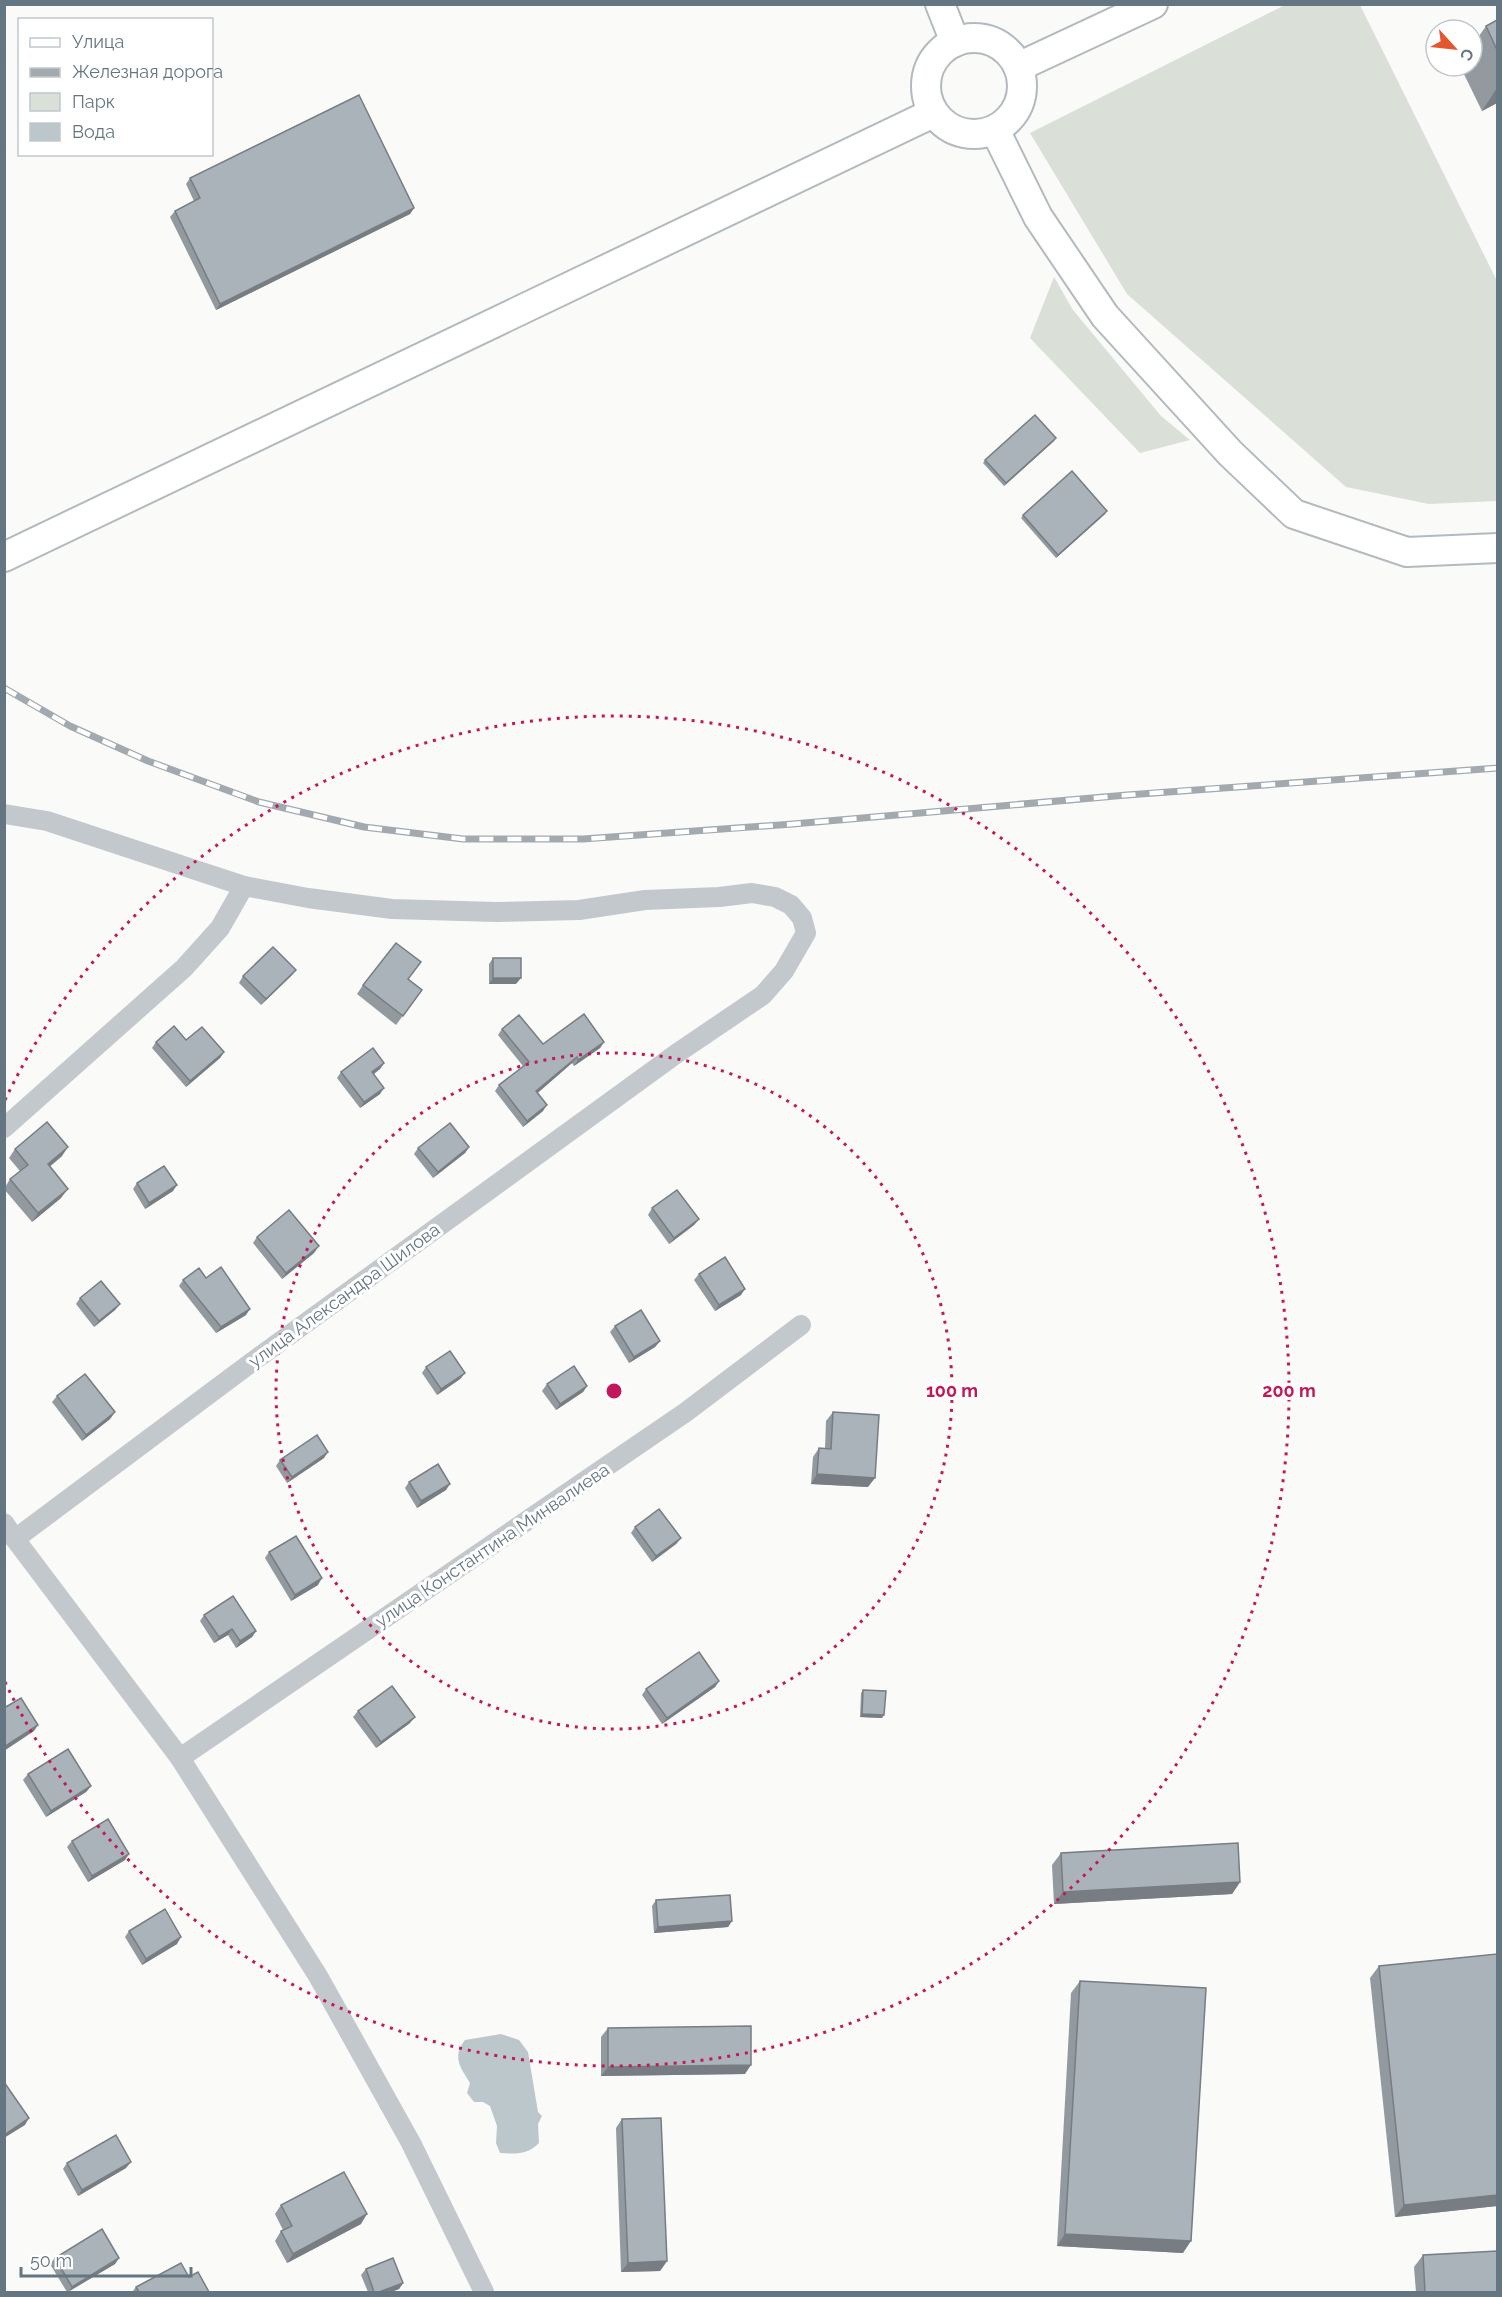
<svg xmlns="http://www.w3.org/2000/svg" width="1502" height="2297" font-family="Raleway,sans-serif">
  <style>
    .green { fill: #dadfd7 }
    .water { fill: #bbc7cb }
    .lines { fill: none; stroke-linecap: round; stroke-linejoin: round }
    .secondary-casing { stroke: #b3babf; stroke-width: 32 }
    .minor { stroke: #c3c8cc; stroke-width: 20 }
    .secondary { stroke: #fff; stroke-width: 28 }
    .rail-casing { stroke: #a2aab0; stroke-width: 7 }
    .rail { stroke: #fff; stroke-width: 4.5; stroke-dasharray: 14; stroke-linecap: butt }
    .wall { fill: #929a9f }
    .shaded-wall { fill: #777d82 }
    .building { fill: #aab3b9; stroke: #777d82; stroke-width: 1.5 }
    .ring { fill: none; stroke: #c2185b; stroke-width: 3; stroke-dasharray: 3 6 }
    .labels { text-anchor: middle; dominant-baseline: central; stroke-width: 6; stroke-linejoin: round; paint-order: stroke }
    .street-label { font-size: 18px; fill: #657683; stroke: #fff }
    .centre { fill: #c2185b; stroke: #fff; stroke-width: 3 }
    .ring-label { font-size: 18px; text-anchor: middle; font-weight: bold; fill: #c2185b; stroke: #fff; stroke-width: 6; stroke-linejoin: round; paint-order: stroke }
  </style>
  <rect width="100%" height="100%" fill="#fafaf8"/>
  <g class="green">
    <path d="M 1285,5 L 1360,5 L 1497,281 L 1497,501 L 1429,504 L 1346,487 L 1127,294 L 1030,133 Z"/>
    <path d="M 1054,277 L 1073,310 L 1161,416 L 1190,440 L 1140,453 L 1030,338 Z"/>
  </g>
  <path class="water" d="M 501,2034 L 519,2040 L 528,2052 L 538,2112 L 542,2116 L 538,2124 L 539,2143 C 527,2155 516,2154 500,2153 L 496,2143 L 497,2126 L 490,2106 L 483,2102 L 474,2102 L 467,2093 L 470,2083 C 460,2067 452,2057 465,2040 Z"/>
  <g class="lines">
    <g class="secondary-casing">
      <g id="secondary">
        <path d="M 940,4 L 955,42"/>
        <circle cx="974" cy="86" r="48"/>
        <path d="M 1018,67 L 1153,4"/>
        <path d="M 995,130 L 1038,217 L 1105,316 L 1230,453 L 1294,514 L 1407,552 L 1498,548"/>
        <path d="M 4,557 L 933,113"/>
      </g>
    </g>
    <g class="minor">
      <path d="M 4,814 L 47,821 L 244,886 L 308,898 L 392,909 L 496,912 L 579,910 L 645,900 L 719,897 L 752,893 L 775,897 L 791,905 L 802,918 L 806,933 L 784,971 L 763,995 L 676,1054 L 248,1365 L 15,1539"/>
      <path d="M 4,1128 L 184,968 L 220,928 L 244,886"/>
      <path d="M 4,1523 L 15,1539 L 180,1758 L 318,1976 L 411,2143 L 484,2292"/>
      <path d="M 180,1758 L 686,1412 L 801,1325"/>
    </g>
    <use href="#secondary" class="secondary"/>
    <g class="rail-casing">
      <path id="rail" d="M 4,688 L 70,726 L 148,761 L 259,802 L 364,827 L 463,839 L 583,839 L 793,824 L 1127,795 L 1498,768"/>
    </g>
    <use href="#rail" class="rail"/>
  </g>
  <g class="wall">
    <path d="M 1497,20 L 1497,103 L 1482,111 L 1460,66 L 1472,66 L 1472,46 L 1486,26 Z"/>
    <path d="M 190,178 L 414,208 L 410,214 L 216,310 L 170,217 L 175,211 L 194,201 L 186,184 Z"/>
    <path d="M 1054,441 L 1004,486 L 983,463 L 985,460 Z"/>
    <path d="M 1105,514 L 1056,558 L 1021,518 L 1023,515 Z"/>
    <path d="M 493,958 L 516,984 L 489,984 L 489,964 Z"/>
    <path d="M 296,970 L 291,976 L 261,1005 L 239,983 L 243,976 Z"/>
    <path d="M 408,980 L 422,990 L 396,1025 L 357,994 L 363,985 Z"/>
    <path d="M 502,1029 L 543,1044 L 604,1042 L 600,1048 L 574,1066 L 572,1063 L 537,1093 L 543,1111 L 523,1127 L 495,1091 L 499,1085 L 523,1066 L 498,1035 Z"/>
    <path d="M 186,1040 L 224,1052 L 220,1058 L 186,1087 L 152,1048 L 156,1042 Z"/>
    <path d="M 384,1063 L 380,1069 L 374,1074 L 380,1094 L 360,1108 L 337,1078 L 341,1072 Z"/>
    <path d="M 469,1147 L 465,1153 L 433,1178 L 414,1154 L 418,1148 Z"/>
    <path d="M 15,1149 L 62,1156 L 49,1167 L 61,1198 L 32,1222 L 4,1189 L 10,1179 L 20,1171 L 9,1158 Z"/>
    <path d="M 137,1183 L 173,1191 L 145,1209 L 133,1189 Z"/>
    <path d="M 652,1208 L 699,1219 L 694,1225 L 669,1244 L 648,1215 Z"/>
    <path d="M 257,1237 L 314,1253 L 282,1279 L 253,1243 Z"/>
    <path d="M 699,1274 L 741,1295 L 715,1311 L 694,1280 Z"/>
    <path d="M 206,1278 L 246,1315 L 216,1333 L 179,1286 L 183,1280 Z"/>
    <path d="M 80,1298 L 120,1304 L 115,1310 L 94,1327 L 76,1304 Z"/>
    <path d="M 615,1326 L 660,1341 L 655,1347 L 629,1363 L 610,1332 Z"/>
    <path d="M 426,1367 L 465,1373 L 460,1379 L 437,1395 L 422,1373 Z"/>
    <path d="M 547,1384 L 587,1386 L 583,1392 L 556,1410 L 542,1391 Z"/>
    <path d="M 57,1396 L 115,1412 L 110,1419 L 82,1441 L 52,1402 Z"/>
    <path d="M 833,1412 L 868,1487 L 811,1484 L 813,1457 L 819,1448 L 825,1449 L 826,1421 Z"/>
    <path d="M 324,1458 L 287,1483 L 276,1466 L 280,1460 Z"/>
    <path d="M 409,1482 L 446,1490 L 417,1508 L 405,1488 Z"/>
    <path d="M 635,1527 L 681,1538 L 676,1544 L 652,1562 L 631,1533 Z"/>
    <path d="M 269,1552 L 318,1585 L 291,1601 L 265,1558 Z"/>
    <path d="M 204,1615 L 256,1631 L 252,1637 L 236,1648 L 228,1635 L 214,1643 L 200,1621 Z"/>
    <path d="M 719,1681 L 715,1687 L 662,1724 L 642,1695 L 646,1689 Z"/>
    <path d="M 863,1690 L 882,1718 L 860,1717 L 861,1693 Z"/>
    <path d="M 358,1711 L 410,1723 L 376,1748 L 353,1717 Z"/>
    <path d="M 28,1774 L 91,1786 L 86,1792 L 46,1817 L 23,1780 Z"/>
    <path d="M 72,1841 L 125,1860 L 88,1882 L 67,1847 Z"/>
    <path d="M 1061,1853 L 1240,1882 L 1232,1894 L 1054,1904 L 1052,1865 Z"/>
    <path d="M 656,1900 L 732,1921 L 728,1927 L 654,1933 L 652,1906 Z"/>
    <path d="M 129,1931 L 177,1944 L 142,1965 L 125,1937 Z"/>
    <path d="M 1497,1954 L 1497,2206 L 1395,2217 L 1370,1978 L 1379,1966 Z"/>
    <path d="M 1080,1981 L 1183,2253 L 1057,2246 L 1071,1993 Z"/>
    <path d="M 608,2028 L 745,2074 L 601,2076 L 601,2037 Z"/>
    <path d="M 622,2119 L 667,2261 L 660,2271 L 621,2272 L 616,2128 Z"/>
    <path d="M 67,2163 L 126,2168 L 78,2196 L 63,2169 Z"/>
    <path d="M 281,2205 L 361,2224 L 287,2263 L 275,2241 L 281,2231 L 283,2230 L 275,2214 Z"/>
    <path d="M 1423,2255 L 1497,2292 L 1416,2292 L 1414,2267 Z"/>
    <path d="M 55,2258 L 119,2258 L 115,2264 L 67,2292 L 50,2264 Z"/>
    <path d="M 366,2269 L 403,2283 L 399,2289 L 391,2292 L 368,2292 L 361,2275 Z"/>
    <path d="M 136,2287 L 209,2292 L 132,2292 Z"/>
  </g>
  <g class="shaded-wall">
    <path d="M 1497,88 L 1497,103 L 1482,111 Z"/>
    <path d="M 414,208 L 410,214 L 216,310 L 220,304 Z"/>
    <path d="M 1056,438 L 1054,441 L 1004,486 L 1006,483 Z"/>
    <path d="M 1107,511 L 1105,514 L 1056,558 L 1058,555 Z"/>
    <path d="M 296,970 L 291,976 L 261,1005 L 266,999 Z"/>
    <path d="M 493,978 L 521,978 L 516,984 L 489,984 Z"/>
    <path d="M 604,1042 L 600,1048 L 574,1066 L 578,1060 Z"/>
    <path d="M 224,1052 L 220,1058 L 186,1087 L 190,1081 Z"/>
    <path d="M 577,1057 L 572,1063 L 532,1098 L 536,1091 Z"/>
    <path d="M 384,1063 L 380,1069 L 368,1078 L 372,1072 Z"/>
    <path d="M 384,1088 L 380,1094 L 360,1108 L 364,1102 Z"/>
    <path d="M 547,1105 L 543,1111 L 523,1127 L 527,1121 Z"/>
    <path d="M 68,1147 L 62,1156 L 41,1174 L 48,1164 Z"/>
    <path d="M 469,1147 L 465,1153 L 433,1178 L 438,1172 Z"/>
    <path d="M 177,1185 L 173,1191 L 145,1209 L 149,1203 Z"/>
    <path d="M 68,1189 L 61,1198 L 32,1222 L 38,1213 Z"/>
    <path d="M 699,1219 L 694,1225 L 669,1244 L 674,1238 Z"/>
    <path d="M 319,1246 L 314,1253 L 282,1279 L 286,1273 Z"/>
    <path d="M 745,1289 L 741,1295 L 715,1311 L 719,1305 Z"/>
    <path d="M 120,1304 L 115,1310 L 94,1327 L 99,1321 Z"/>
    <path d="M 250,1309 L 246,1315 L 216,1333 L 221,1327 Z"/>
    <path d="M 660,1341 L 655,1347 L 629,1363 L 634,1357 Z"/>
    <path d="M 465,1373 L 460,1379 L 437,1395 L 441,1389 Z"/>
    <path d="M 587,1386 L 583,1392 L 556,1410 L 560,1404 Z"/>
    <path d="M 115,1412 L 110,1419 L 82,1441 L 86,1435 Z"/>
    <path d="M 328,1452 L 324,1458 L 287,1483 L 292,1477 Z"/>
    <path d="M 817,1474 L 875,1478 L 868,1487 L 811,1484 Z"/>
    <path d="M 450,1484 L 446,1490 L 417,1508 L 421,1501 Z"/>
    <path d="M 681,1538 L 676,1544 L 652,1562 L 656,1556 Z"/>
    <path d="M 322,1578 L 318,1585 L 291,1601 L 295,1595 Z"/>
    <path d="M 232,1629 L 228,1635 L 214,1643 L 219,1637 Z"/>
    <path d="M 256,1631 L 252,1637 L 236,1648 L 240,1641 Z"/>
    <path d="M 719,1681 L 715,1687 L 662,1724 L 667,1718 Z"/>
    <path d="M 862,1714 L 884,1715 L 882,1718 L 860,1717 Z"/>
    <path d="M 415,1717 L 410,1723 L 376,1748 L 381,1742 Z"/>
    <path d="M 38,1725 L 34,1731 L 4,1751 L 4,1747 Z"/>
    <path d="M 91,1786 L 86,1792 L 46,1817 L 51,1811 Z"/>
    <path d="M 129,1854 L 125,1860 L 88,1882 L 92,1876 Z"/>
    <path d="M 1240,1882 L 1232,1894 L 1054,1904 L 1063,1892 Z"/>
    <path d="M 732,1921 L 728,1927 L 654,1933 L 658,1927 Z"/>
    <path d="M 181,1937 L 177,1944 L 142,1965 L 146,1959 Z"/>
    <path d="M 751,2065 L 745,2074 L 601,2076 L 608,2067 Z"/>
    <path d="M 29,2118 L 25,2125 L 4,2138 L 4,2135 Z"/>
    <path d="M 131,2162 L 126,2168 L 78,2196 L 82,2190 Z"/>
    <path d="M 1497,2195 L 1497,2206 L 1395,2217 L 1404,2205 Z"/>
    <path d="M 367,2214 L 361,2224 L 287,2263 L 293,2254 Z"/>
    <path d="M 1065,2234 L 1191,2241 L 1183,2253 L 1057,2246 Z"/>
    <path d="M 119,2258 L 115,2264 L 68,2292 L 72,2287 Z"/>
    <path d="M 667,2261 L 660,2271 L 621,2272 L 628,2263 Z"/>
    <path d="M 403,2283 L 399,2289 L 391,2292 L 379,2292 Z"/>
  </g>
  <g class="building">
    <path d="M 1497,20 L 1497,50 L 1486,26 Z"/>
    <path d="M 359,95 L 414,208 L 220,304 L 175,211 L 200,198 L 190,178 Z"/>
    <path d="M 1035,415 L 1056,438 L 1006,483 L 985,460 Z"/>
    <path d="M 1072,471 L 1107,511 L 1058,555 L 1023,515 Z"/>
    <path d="M 396,943 L 421,962 L 408,979 L 422,990 L 403,1016 L 363,985 Z"/>
    <path d="M 273,947 L 296,970 L 266,999 L 243,976 Z"/>
    <rect x="493" y="958" width="28" height="20"/>
    <path d="M 584,1014 L 604,1042 L 578,1060 L 577,1057 L 536,1091 L 547,1105 L 527,1121 L 499,1085 L 529,1062 L 502,1029 L 519,1015 L 543,1044 Z"/>
    <path d="M 174,1026 L 186,1040 L 202,1027 L 224,1052 L 190,1081 L 156,1042 Z"/>
    <path d="M 373,1048 L 384,1063 L 372,1072 L 384,1088 L 364,1102 L 341,1072 Z"/>
    <path d="M 47,1122 L 68,1147 L 48,1164 L 68,1189 L 38,1213 L 10,1179 L 28,1165 L 15,1149 Z"/>
    <path d="M 450,1123 L 469,1147 L 438,1172 L 418,1148 Z"/>
    <path d="M 164,1166 L 177,1185 L 149,1203 L 137,1183 Z"/>
    <path d="M 677,1190 L 699,1219 L 674,1238 L 652,1208 Z"/>
    <path d="M 289,1210 L 319,1246 L 286,1273 L 257,1237 Z"/>
    <path d="M 725,1257 L 745,1289 L 719,1305 L 699,1274 Z"/>
    <path d="M 221,1267 L 250,1309 L 221,1327 L 183,1280 L 199,1268 L 206,1278 Z"/>
    <path d="M 101,1281 L 120,1304 L 99,1321 L 80,1298 Z"/>
    <path d="M 641,1310 L 660,1341 L 634,1357 L 615,1326 Z"/>
    <path d="M 450,1351 L 465,1373 L 441,1389 L 426,1367 Z"/>
    <path d="M 574,1366 L 587,1386 L 560,1404 L 547,1384 Z"/>
    <path d="M 85,1374 L 115,1412 L 86,1435 L 57,1396 Z"/>
    <path d="M 833,1412 L 879,1415 L 875,1478 L 817,1474 L 819,1448 L 831,1449 Z"/>
    <path d="M 317,1435 L 328,1452 L 292,1477 L 280,1460 Z"/>
    <path d="M 438,1464 L 450,1484 L 421,1501 L 409,1482 Z"/>
    <path d="M 659,1509 L 681,1538 L 656,1556 L 635,1527 Z"/>
    <path d="M 296,1536 L 322,1578 L 295,1595 L 269,1552 Z"/>
    <path d="M 233,1596 L 256,1631 L 240,1641 L 232,1629 L 219,1637 L 204,1615 Z"/>
    <path d="M 699,1652 L 719,1681 L 667,1718 L 646,1689 Z"/>
    <path d="M 392,1686 L 415,1717 L 381,1742 L 358,1711 Z"/>
    <path d="M 863,1690 L 886,1691 L 884,1715 L 862,1714 Z"/>
    <path d="M 21,1698 L 38,1725 L 4,1747 L 4,1708 Z"/>
    <path d="M 68,1749 L 91,1786 L 51,1811 L 28,1774 Z"/>
    <path d="M 108,1819 L 129,1854 L 92,1876 L 72,1841 Z"/>
    <path d="M 1238,1843 L 1240,1882 L 1063,1892 L 1061,1853 Z"/>
    <path d="M 730,1895 L 732,1921 L 658,1927 L 656,1900 Z"/>
    <path d="M 165,1909 L 181,1937 L 146,1959 L 129,1931 Z"/>
    <path d="M 1497,1954 L 1497,2195 L 1404,2205 L 1379,1966 Z"/>
    <path d="M 1080,1981 L 1206,1988 L 1191,2241 L 1065,2234 Z"/>
    <path d="M 751,2026 L 751,2065 L 608,2067 L 608,2028 Z"/>
    <path d="M 4,2082 L 29,2118 L 4,2135 Z"/>
    <path d="M 661,2118 L 667,2261 L 628,2263 L 622,2119 Z"/>
    <path d="M 116,2135 L 131,2162 L 82,2190 L 67,2163 Z"/>
    <path d="M 344,2172 L 367,2214 L 293,2254 L 281,2231 L 292,2226 L 281,2205 Z"/>
    <path d="M 102,2229 L 119,2258 L 72,2287 L 55,2258 Z"/>
    <path d="M 1497,2251 L 1497,2292 L 1425,2292 L 1423,2255 Z"/>
    <path d="M 393,2258 L 403,2283 L 379,2292 L 374,2292 L 366,2269 Z"/>
    <path d="M 181,2263 L 189,2277 L 198,2272 L 209,2292 L 139,2292 L 136,2287 Z"/>
  </g>
  <g class="ring">
    <circle cx="614" cy="1391" r="338"/>
    <path d="M5 1100A675 675 0 1 1 5 1682"/>
  </g>
  <g class="labels">
    <g class="street-label">
      <text transform="translate(344 1295) rotate(-36)">улица Александра Шилова</text>
      <text transform="translate(492 1545) rotate(-34)">улица Константина Минвалиева</text>
    </g>
  </g>
  <circle cx="614" cy="1391" r="9" class="centre"/>
  <g class="ring-label">
    <text x="952" y="1397">100 m</text>
    <text x="1289" y="1397">200 m</text>
  </g>
  <rect width="1502" height="2297" fill="none" stroke="#657683" stroke-width="12"/>
  <rect x="18" y="18" width="195" height="138" fill="#ffffff" stroke="#c1c8cd" stroke-width="1.5"/>
  <rect x="30" y="38" width="30" height="9" fill="#ffffff" stroke="#c1c8cd" stroke-width="1.5"/>
  <text x="72" y="48" font-size="18" fill="#657683">Улица</text>
  <rect x="30" y="68" width="30" height="9" fill="#a2aab0" stroke="#c1c8cd" stroke-width="1.5"/>
  <text x="72" y="78" font-size="18" fill="#657683">Железная дорога</text>
  <rect x="30" y="93" width="30" height="18" fill="#dadfd7" stroke="#c1c8cd" stroke-width="1.5"/>
  <text x="72" y="108" font-size="18" fill="#657683">Парк</text>
  <rect x="30" y="123" width="30" height="18" fill="#bbc7cb" stroke="#c1c8cd" stroke-width="1.5"/>
  <text x="72" y="138" font-size="18" fill="#657683">Вода</text>
  <g transform="translate(1454 48) rotate(117)"><circle r="28" fill="#ffffff" stroke="#c1c8cd" stroke-width="1.5"/>
  <path d="M0-4.5L10 22L0 15L-10 22Z" fill="#e4572e"/>
  <text y="-9" font-size="16" font-weight="bold" text-anchor="middle" fill="#657683">С</text>
  </g>
  <path d="M21 2267v9h170v-9" fill="none" stroke="#657683" stroke-width="3"/>
  <text x="30" y="2267" font-size="18" fill="#657683" stroke="#ffffff" stroke-width="4.5" paint-order="stroke">50 m</text>
</svg>
